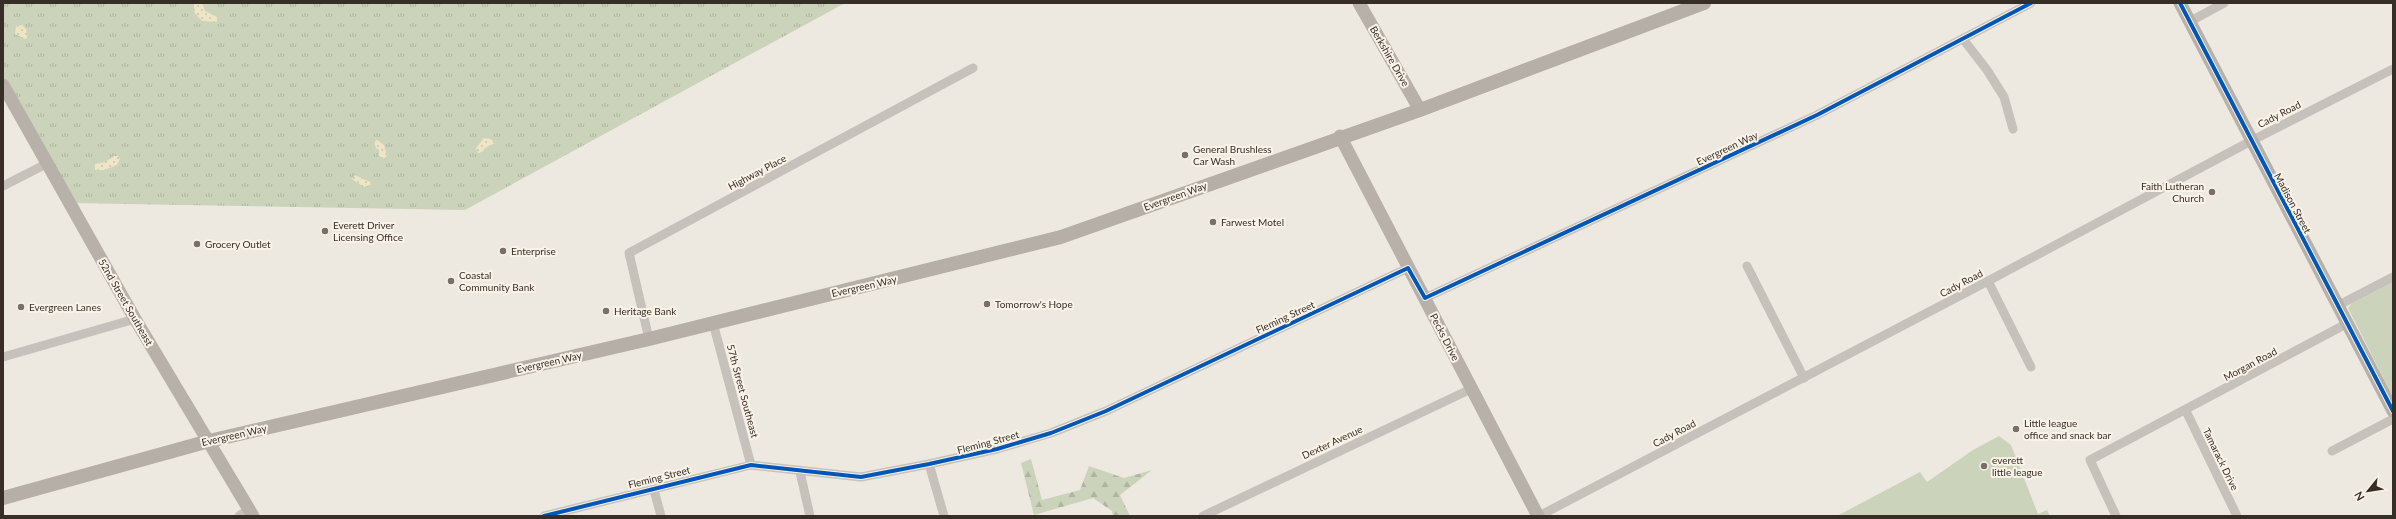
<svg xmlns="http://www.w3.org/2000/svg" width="2396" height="519" font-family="Lato,sans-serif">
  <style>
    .grass { fill: url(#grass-tufts) }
    .forest { fill: url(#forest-firs) }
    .sand { fill: url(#sand-dots) }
    .green { fill: #cbd3ba }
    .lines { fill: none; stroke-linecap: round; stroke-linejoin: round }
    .street { stroke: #c6c1ba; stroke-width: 9 }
    .secondary { stroke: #b7b1aa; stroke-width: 13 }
    .primary { stroke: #b5afa8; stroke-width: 14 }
    .cycleway-casing { stroke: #faf3e8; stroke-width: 6 }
    .cycleway { stroke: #0057b8; stroke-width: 4 }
    .poi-dot { fill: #776f68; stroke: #faf3e8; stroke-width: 1.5 }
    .labels { text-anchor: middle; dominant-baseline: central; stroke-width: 4; stroke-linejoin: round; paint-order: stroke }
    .street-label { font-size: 10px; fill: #372e28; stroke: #faf3e8 }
    .poi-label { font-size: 10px; fill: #372e28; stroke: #faf3e8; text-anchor: start }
  </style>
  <defs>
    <pattern id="grass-tufts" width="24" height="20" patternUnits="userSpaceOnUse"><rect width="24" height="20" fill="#cbd3ba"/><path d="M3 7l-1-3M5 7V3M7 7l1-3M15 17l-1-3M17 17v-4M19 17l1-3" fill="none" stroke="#afb5a0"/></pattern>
    <pattern id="forest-firs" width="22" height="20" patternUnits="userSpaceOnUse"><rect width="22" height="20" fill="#cbd3ba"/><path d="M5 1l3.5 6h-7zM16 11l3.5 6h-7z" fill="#afb5a0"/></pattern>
    <pattern id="sand-dots" width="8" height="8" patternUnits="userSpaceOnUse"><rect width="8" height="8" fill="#eee4c6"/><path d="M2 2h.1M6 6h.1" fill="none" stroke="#cdc4aa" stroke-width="1.8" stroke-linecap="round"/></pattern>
  </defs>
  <rect width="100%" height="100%" fill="#ede9e0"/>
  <path class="grass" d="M 3,3 L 845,3 L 465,210 L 71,203 L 3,85 Z"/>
  <path class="forest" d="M 1031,459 L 1042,500 L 1080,490 L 1089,466 L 1124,478 L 1152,470 L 1120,495 L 1130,516 L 1113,516 L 1112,511 L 1093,498 L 1034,515 L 1021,463 Z"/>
  <g class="sand">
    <path d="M 194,3 L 202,3 L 205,11 L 217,17 L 217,22 L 202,21 L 194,12 Z"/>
    <path d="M 22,25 L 26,29 L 27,38 L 25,39 L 15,34 L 16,26 Z"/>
    <path d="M 484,138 L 491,139 L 495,143 L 485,148 L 482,152 L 478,153 L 476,148 Z"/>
    <path d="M 377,140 L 384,145 L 387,156 L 383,159 L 379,156 L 379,150 L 376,148 L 374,142 Z"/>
    <path d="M 114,156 L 118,156 L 120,159 L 117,165 L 104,170 L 95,170 L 95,164 L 105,162 Z"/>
    <path d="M 355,175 L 370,182 L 371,185 L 364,187 L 352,179 Z"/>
  </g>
  <g class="green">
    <path d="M 2393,282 L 2393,397 L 2348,308 L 2351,304 Z"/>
    <path d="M 1999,436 L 2011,445 L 2038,514 L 2047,510 L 2050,516 L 1837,516 L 1920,472 L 1927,482 L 1973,450 Z"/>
  </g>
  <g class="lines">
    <g class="street">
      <path d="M 2189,22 L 2224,3"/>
      <path d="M 1963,39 L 1987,70 L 2004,97 L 2013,129"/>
      <path d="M 3,186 L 48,163"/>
      <path d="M 1747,266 L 1804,378"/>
      <path d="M 1988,281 L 2031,367"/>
      <path d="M 1425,298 L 1817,115 L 2031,3"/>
      <path d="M 713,323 L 751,465"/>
      <path d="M 649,339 L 629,253 L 973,68"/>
      <path d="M 3,357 L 135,319"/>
      <path d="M 2186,411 L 2237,516"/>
      <path d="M 2332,451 L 2393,419"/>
      <path d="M 929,464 L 944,516"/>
      <path d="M 800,472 L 810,516"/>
      <path d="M 654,490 L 661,516"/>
      <path d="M 239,516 L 249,509"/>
      <path d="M 544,516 L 751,465 L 861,477 L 929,464 L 997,449 L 1051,433 L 1106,411 L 1408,268"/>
      <path d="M 1203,516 L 1471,389"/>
      <path d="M 1539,516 L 1988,281 L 2251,141 L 2393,69"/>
      <path d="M 2116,516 L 2090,460 L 2348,323 L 2339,305 L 2393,277"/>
    </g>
    <g class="secondary">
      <path d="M 1359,3 L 1420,110"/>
      <path d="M 2180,3 L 2393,411"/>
      <path d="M 3,85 L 135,319 L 253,516"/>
      <path d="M 1340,136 L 1538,516"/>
    </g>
    <path class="primary" d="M 3,498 L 209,441 L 649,339 L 1061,237 L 1420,110 L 1704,3"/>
    <g class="cycleway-casing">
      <g id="cycleway">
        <path d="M 2180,3 L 2393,411"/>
        <path d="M 544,516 L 751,465 L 861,477 L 929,464 L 997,449 L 1051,433 L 1106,411 L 1408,268 L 1425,298 L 1817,115 L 2031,3"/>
      </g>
    </g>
    <use href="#cycleway" class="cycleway"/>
  </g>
  <g class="poi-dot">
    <circle cx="1185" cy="155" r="4"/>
    <circle cx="2212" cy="192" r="4"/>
    <circle cx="1213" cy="222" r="4"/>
    <circle cx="325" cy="231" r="4"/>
    <circle cx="197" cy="244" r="4"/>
    <circle cx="503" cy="251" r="4"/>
    <circle cx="451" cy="281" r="4"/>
    <circle cx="987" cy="304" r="4"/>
    <circle cx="21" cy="307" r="4"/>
    <circle cx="606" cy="311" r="4"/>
    <circle cx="2016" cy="429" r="4"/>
    <circle cx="1984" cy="466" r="4"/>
  </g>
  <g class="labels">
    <g class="street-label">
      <text transform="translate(1390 56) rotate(60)">Berkshire Drive</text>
      <text transform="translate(2279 114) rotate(-27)">Cady Road</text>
      <text transform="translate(1727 148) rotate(-25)">Evergreen Way</text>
      <text transform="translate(757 172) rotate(-28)">Highway Place</text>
      <text transform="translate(1175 196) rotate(-20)">Evergreen Way</text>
      <text transform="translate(2293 203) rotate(62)">Madison Street</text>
      <text transform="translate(1961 283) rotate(-28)">Cady Road</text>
      <text transform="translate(864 286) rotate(-13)">Evergreen Way</text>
      <text transform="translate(126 302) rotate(60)">52nd Street Southeast</text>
      <text transform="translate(1285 317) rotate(-25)">Fleming Street</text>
      <text transform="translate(1445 337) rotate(63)">Pecks Drive</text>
      <text transform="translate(549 362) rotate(-13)">Evergreen Way</text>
      <text transform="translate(2250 364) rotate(-28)">Morgan Road</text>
      <text transform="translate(743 391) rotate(75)">57th Street Southeast</text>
      <text transform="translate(1674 433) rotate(-28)">Cady Road</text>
      <text transform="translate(234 435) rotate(-13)">Evergreen Way</text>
      <text transform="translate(988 442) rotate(-15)">Fleming Street</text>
      <text transform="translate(1332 442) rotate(-25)">Dexter Avenue</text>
      <text transform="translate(2221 459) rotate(64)">Tamarack Drive</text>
      <text transform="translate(659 477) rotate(-14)">Fleming Street</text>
    </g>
    <g class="poi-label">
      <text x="1193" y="149">General Brushless<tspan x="1193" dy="12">Car Wash</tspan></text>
      <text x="2204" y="186" text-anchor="end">Faith Lutheran<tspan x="2204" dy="12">Church</tspan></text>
      <text x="1221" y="222">Farwest Motel</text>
      <text x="333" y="225">Everett Driver<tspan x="333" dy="12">Licensing Office</tspan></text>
      <text x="205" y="244">Grocery Outlet</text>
      <text x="511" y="251">Enterprise</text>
      <text x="459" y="275">Coastal<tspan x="459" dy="12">Community Bank</tspan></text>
      <text x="995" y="304">Tomorrow's Hope</text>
      <text x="29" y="307">Evergreen Lanes</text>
      <text x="614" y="311">Heritage Bank</text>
      <text x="2024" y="423">Little league<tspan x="2024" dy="12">office and snack bar</tspan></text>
      <text x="1992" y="460">everett<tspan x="1992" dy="12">little league</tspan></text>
    </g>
  </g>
  <rect width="2396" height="519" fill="none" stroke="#372e28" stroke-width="8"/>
  <g transform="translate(2368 491) rotate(240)" stroke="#faf3e8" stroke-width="3" paint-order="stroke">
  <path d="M0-3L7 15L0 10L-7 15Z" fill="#372e28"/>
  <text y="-6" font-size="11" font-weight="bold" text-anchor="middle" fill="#372e28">N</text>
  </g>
</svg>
